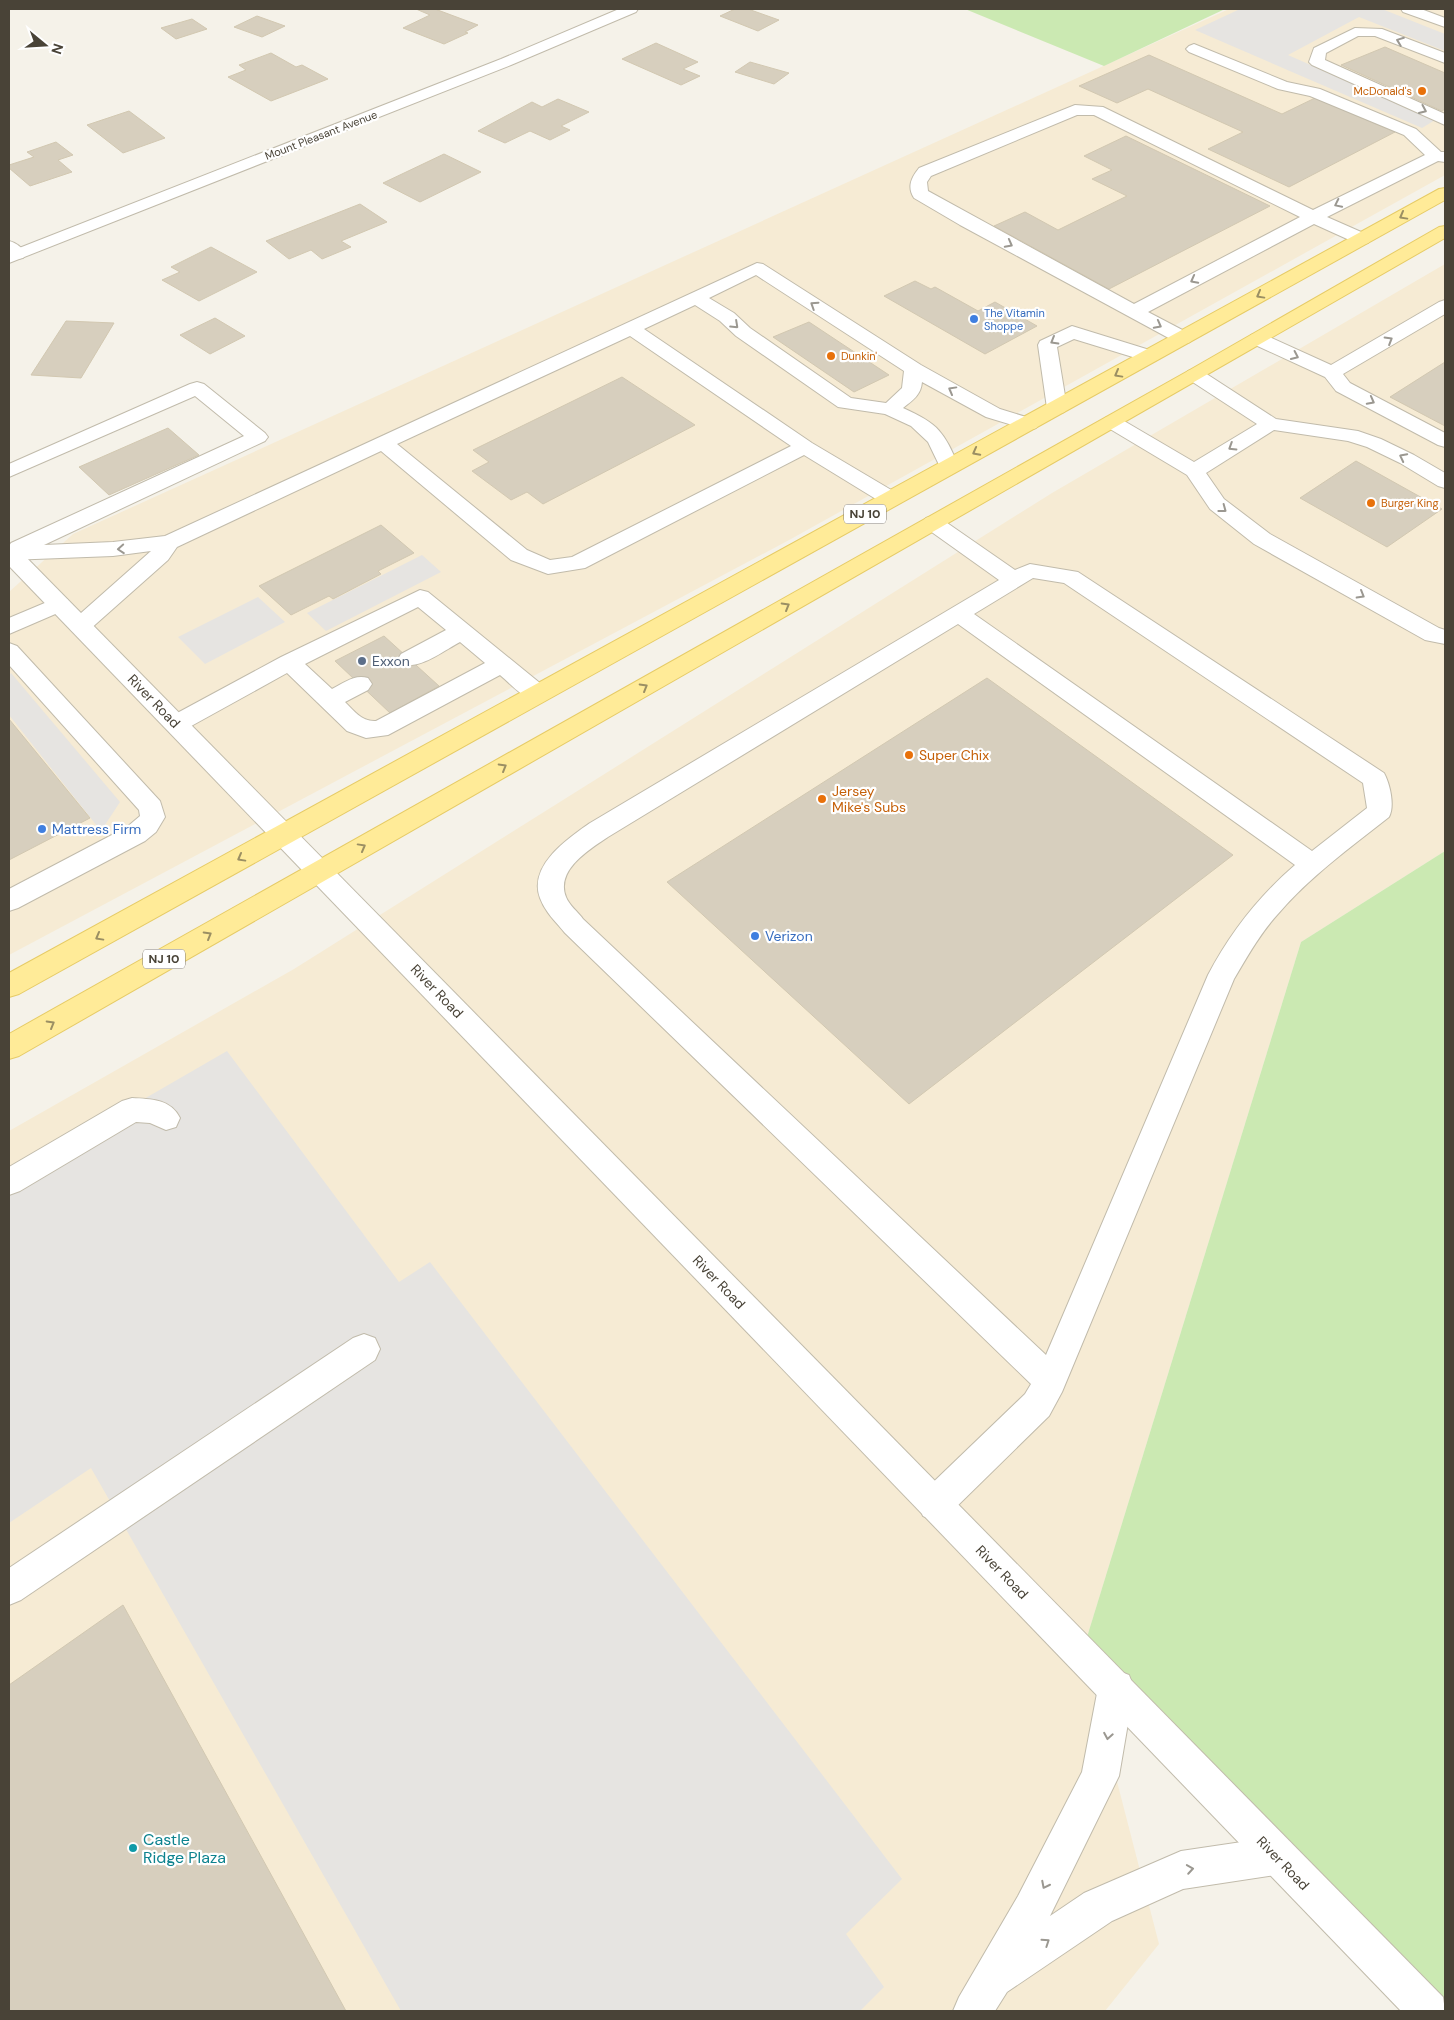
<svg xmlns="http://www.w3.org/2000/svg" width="1454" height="2020" font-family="'DM Sans',sans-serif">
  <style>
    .commercial { fill: #f6ebd4 }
    .green { fill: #cbe9b2 }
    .parking { fill: #e6e4e1 }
    .building { fill: #d7cfbe; stroke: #d2c8b1 }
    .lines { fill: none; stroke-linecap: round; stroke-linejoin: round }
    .service-casing { stroke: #c1bbab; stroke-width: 2 }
    .minor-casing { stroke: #c1bbab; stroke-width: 2 }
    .tertiary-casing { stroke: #c1bbab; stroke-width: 2 }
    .primary-casing { stroke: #e6cb66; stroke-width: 2 }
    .service { fill: #fff; fill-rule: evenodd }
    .minor { fill: #fff; fill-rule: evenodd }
    .tertiary { fill: #fff; fill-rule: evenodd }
    .primary { fill: #ffeb98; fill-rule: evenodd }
    .oneway { stroke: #9b9891 }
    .oneway2 { stroke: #9b8f63 }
    .food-dot { fill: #e8710a; stroke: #fff; stroke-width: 2 }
    .shop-dot { fill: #3f7fe0; stroke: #fff; stroke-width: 2 }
    .service-dot { fill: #5c6f8a; stroke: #fff; stroke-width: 2 }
    .culture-dot { fill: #0f9aa8; stroke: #fff; stroke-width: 2 }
    .labels { text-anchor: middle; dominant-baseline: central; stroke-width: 4.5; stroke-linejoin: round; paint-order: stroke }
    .far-food-label { font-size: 11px; fill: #c56008; stroke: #fff; text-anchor: start }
    .far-street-label { font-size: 11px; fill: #494337; stroke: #fff }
    .far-shop-label { font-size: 11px; fill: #366cbe; stroke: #fff; text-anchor: start }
    .shield { fill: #fff; stroke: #807b73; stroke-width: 1 }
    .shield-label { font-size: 12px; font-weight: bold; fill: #494337 }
    .service-label { font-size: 14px; fill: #4e5e75; stroke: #fff; text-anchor: start }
    .street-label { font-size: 14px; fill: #494337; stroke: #fff }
    .food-label { font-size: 14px; fill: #c56008; stroke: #fff; text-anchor: start }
    .shop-label { font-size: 14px; fill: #366cbe; stroke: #fff; text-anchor: start }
    .near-culture-label { font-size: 16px; fill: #0d838f; stroke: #fff; text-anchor: start }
  </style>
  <rect width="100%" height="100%" fill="#f5f2e9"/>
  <g class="commercial">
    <path d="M 1229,9 L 1445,9 L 1445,175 L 791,539 L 9,955 L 9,592 L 73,534 Z"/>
    <path d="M 1445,264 L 1445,851 L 1301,942 L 1083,1650 L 1159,1944 L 1105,2011 L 9,2011 L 9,1131 L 294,969 L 1052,493 Z"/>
  </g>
  <g class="green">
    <path d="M 965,9 L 1225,9 L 1104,66 Z"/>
    <path d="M 1445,851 L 1445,2011 L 1428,2011 L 1083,1650 L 1301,942 Z"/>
  </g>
  <g class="parking">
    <path d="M 1240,9 L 1382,9 L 1445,34 L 1445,51 L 1359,17 L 1288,55 L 1435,120 L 1422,128 L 1195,30 Z"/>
    <path d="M 422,555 L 441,572 L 326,631 L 307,613 Z"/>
    <path d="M 258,597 L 285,622 L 205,664 L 178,637 Z"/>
    <path d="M 11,673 L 120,802 L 101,831 L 9,715 L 9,676 Z"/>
    <path d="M 227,1051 L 399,1282 L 430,1262 L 902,1879 L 846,1934 L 884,1987 L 860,2011 L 401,2011 L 91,1468 L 9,1523 L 9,1177 Z"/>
  </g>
  <g class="building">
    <path d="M 416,9 L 435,9 L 478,25 L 465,32 L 468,33 L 444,44 L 403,28 L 430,15 Z"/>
    <path d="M 735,9 L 748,9 L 779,20 L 758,31 L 720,16 Z"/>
    <path d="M 257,16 L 285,26 L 262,37 L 234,27 Z"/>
    <path d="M 192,19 L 207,29 L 176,39 L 161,28 Z"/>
    <path d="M 656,43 L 698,62 L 683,69 L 700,76 L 681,85 L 622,59 Z"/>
    <path d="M 1385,47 L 1445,73 L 1445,109 L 1442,111 L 1341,65 Z"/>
    <path d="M 271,53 L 296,67 L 302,65 L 328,79 L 271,101 L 228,77 L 246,70 L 239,65 Z"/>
    <path d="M 1149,55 L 1282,114 L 1315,98 L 1395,132 L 1289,187 L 1208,149 L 1243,132 L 1148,89 L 1117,103 L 1079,86 Z"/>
    <path d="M 750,62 L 789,73 L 774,84 L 735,72 Z"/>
    <path d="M 558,99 L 589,112 L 561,126 L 570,130 L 550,140 L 530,131 L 505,143 L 478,131 L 532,102 L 542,107 Z"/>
    <path d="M 129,111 L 165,138 L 123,153 L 87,125 Z"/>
    <path d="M 1126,136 L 1270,206 L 1109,289 L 994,226 L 1025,212 L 1058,230 L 1127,196 L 1092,179 L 1112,170 L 1084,156 Z"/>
    <path d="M 56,142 L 73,155 L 58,160 L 72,172 L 30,186 L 9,168 L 9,165 L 34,157 L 27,152 Z"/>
    <path d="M 444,154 L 481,172 L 420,202 L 383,183 Z"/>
    <path d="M 360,204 L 387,222 L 341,241 L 351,247 L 322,259 L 311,250 L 289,259 L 266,241 Z"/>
    <path d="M 211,247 L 257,272 L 199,301 L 162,280 L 180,272 L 171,267 Z"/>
    <path d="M 915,281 L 931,289 L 935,287 L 978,311 L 995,302 L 1037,326 L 985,354 L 884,296 Z"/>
    <path d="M 215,318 L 245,336 L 210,354 L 180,335 Z"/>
    <path d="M 66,321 L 114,323 L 81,378 L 31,375 Z"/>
    <path d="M 809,322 L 889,375 L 854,392 L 773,337 Z"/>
    <path d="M 1445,362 L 1445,426 L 1390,397 Z"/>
    <path d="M 622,377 L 695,425 L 543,504 L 527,492 L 511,500 L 472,471 L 489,462 L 473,450 Z"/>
    <path d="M 168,428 L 199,455 L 109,495 L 79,467 Z"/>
    <path d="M 1356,461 L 1442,509 L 1387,547 L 1300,498 Z"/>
    <path d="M 381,525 L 414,553 L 378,571 L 381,574 L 333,599 L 329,596 L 291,615 L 259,586 Z"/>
    <path d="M 384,636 L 439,686 L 390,713 L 335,661 Z"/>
    <path d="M 987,678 L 1233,855 L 909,1104 L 667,882 Z"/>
    <path d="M 9,719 L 90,818 L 9,860 Z"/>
    <path d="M 123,1605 L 346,2011 L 9,2011 L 9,1685 Z"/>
  </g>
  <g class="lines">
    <g class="service-casing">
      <g id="service">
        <path d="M 1401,9 L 1421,9 L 1445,18 L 1445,27 L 1403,12 Z"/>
        <path d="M 1355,28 L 1382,29 L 1445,53 L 1445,63 L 1375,36 L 1358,36 L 1326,53 L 1325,60 L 1445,114 L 1445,125 L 1312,65 L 1309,62 L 1314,48 Z"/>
        <path d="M 1194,44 L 1287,82 L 1320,89 L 1416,129 L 1441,152 L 1445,152 L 1445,162 L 1438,161 L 1327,217 L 1368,235 L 1371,239 L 1368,243 L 1362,244 L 1356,243 L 1314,224 L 1148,312 L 1190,334 L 1192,338 L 1190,342 L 1183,344 L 1176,342 L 960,225 L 914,198 C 907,187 911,178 919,168 L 1075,105 L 1103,107 L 1313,210 L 1425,155 L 1404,135 L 1310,96 L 1278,89 L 1189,52 L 1186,49 L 1189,46 ZM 1077,115 L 1094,115 L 1300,217 L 1134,304 L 928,191 L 927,182 L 931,176 Z"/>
        <path d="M 757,263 L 763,264 L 921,365 L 1000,409 L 1036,420 L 1039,424 L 1036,428 L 1029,430 L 986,417 L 922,382 C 921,395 913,400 903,408 C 939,424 944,432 959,467 L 956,471 L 949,473 L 942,471 L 928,442 L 911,426 L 885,414 L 838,407 L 736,336 L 720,321 L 695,305 L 644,329 L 812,443 L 898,494 L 901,499 L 898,504 L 891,505 L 884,504 L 804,455 L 585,568 L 548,574 L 511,560 L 381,451 L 177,547 L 168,560 L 88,631 L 80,633 L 72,631 L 69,626 L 72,621 L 151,551 L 113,556 L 9,560 L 9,546 L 11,543 L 244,436 L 195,396 L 9,477 L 9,464 L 190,384 L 197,382 L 204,384 L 265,433 L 268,437 L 265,441 L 44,545 L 113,542 L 165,536 ZM 756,275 L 904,371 L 902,388 L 886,403 L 851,398 L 750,328 L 734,313 L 709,298 ZM 630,336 L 791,446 L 572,557 L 550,560 L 527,550 L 397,444 Z"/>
        <path d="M 1445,300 L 1445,314 L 1343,374 L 1350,383 L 1445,433 L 1445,447 L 1438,445 L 1336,391 L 1325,377 L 1251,343 L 1249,339 L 1251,335 L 1258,333 L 1265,335 L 1331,365 L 1439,302 Z"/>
        <path d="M 1072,326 L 1156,352 L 1159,356 L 1156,360 L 1149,362 L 1074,339 L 1057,347 L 1067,408 L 1064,412 L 1057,414 L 1050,412 L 1047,408 L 1038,345 L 1040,341 Z"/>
        <path d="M 1195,369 L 1202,371 L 1276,419 L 1358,431 L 1381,439 L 1414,455 L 1445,473 L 1445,488 L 1438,486 L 1400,463 L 1367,447 L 1348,441 L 1274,430 L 1206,473 L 1224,499 L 1270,534 L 1439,628 L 1445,630 L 1445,644 L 1425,640 L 1254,544 L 1210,509 L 1187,475 L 1105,426 L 1102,422 L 1105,418 L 1112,416 L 1119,418 L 1194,462 L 1257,424 L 1188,379 L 1185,375 L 1188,371 Z"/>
        <path d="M 933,516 L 940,518 L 1015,570 L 1030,564 L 1078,572 L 1384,773 C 1390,784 1395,806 1389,817 C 1350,848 1309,877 1277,915 C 1260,934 1247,957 1234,979 L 1062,1392 L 1049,1416 L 947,1516 L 935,1521 L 923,1516 L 918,1504 L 923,1492 L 1025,1394 L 1031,1384 L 565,933 C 556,922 545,912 540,898 C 528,866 567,839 590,823 L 999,580 L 926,528 L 922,523 L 926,518 ZM 1033,578 L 1064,583 L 1363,783 L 1367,808 L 1312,851 L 974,614 ZM 958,624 L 1295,865 C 1259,896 1230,933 1208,975 L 1046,1355 L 583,919 C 578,912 569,905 566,897 C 555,870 590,849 608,837 Z"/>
        <path d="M 420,590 L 428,592 L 546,688 L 550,694 L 546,700 C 528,705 513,686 500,675 L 388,735 L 366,738 L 347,731 L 287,673 L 184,730 L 176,732 L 168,730 L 164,724 L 168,718 L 281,657 ZM 418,607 L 446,630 L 401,654 L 398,659 L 401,664 C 420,670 443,651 460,642 L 485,663 L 376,721 C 362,722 354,711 345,702 L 368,690 L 372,684 L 368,678 C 354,674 344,683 332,689 L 305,664 Z"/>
        <path d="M 59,597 L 67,599 L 70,604 L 67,609 L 9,634 L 9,618 Z"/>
        <path d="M 9,643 L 17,646 L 160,801 L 165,817 L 156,832 L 145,841 L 18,908 L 9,911 L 9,889 L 127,827 L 140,816 L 139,810 L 9,665 Z"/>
        <path d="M 132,1098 C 151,1099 171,1099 180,1118 L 176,1127 L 166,1130 L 150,1123 L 136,1122 L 20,1191 L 9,1195 L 9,1167 L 122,1101 Z"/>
        <path d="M 364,1334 L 375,1338 L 380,1349 L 375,1360 L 21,1600 L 9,1605 L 9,1568 L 353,1338 Z"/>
        <path d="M 1116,1670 L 1129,1675 L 1134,1688 L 1119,1776 L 1050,1916 L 1084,1893 L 1181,1851 L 1276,1837 L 1290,1842 L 1295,1856 L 1290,1870 L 1276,1875 L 1183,1889 L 1112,1921 L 1007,1992 L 995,2011 L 953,2011 L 959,1997 L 1018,1896 L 1082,1772 L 1098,1688 L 1103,1675 Z"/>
      </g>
    </g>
    <g class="minor-casing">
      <path id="minor" d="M 9,241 C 17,243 21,247 26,254 L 23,258 L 17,259 L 9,256 Z"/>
    </g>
    <g class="tertiary-casing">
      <g id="tertiary">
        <path d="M 619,9 L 638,9 L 636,12 L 511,65 L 9,263 L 9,252 L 501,59 Z"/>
        <path d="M 9,546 L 17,548 L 1443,1997 L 1445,2011 L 1401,2011 L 9,566 Z"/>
      </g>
    </g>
    <g class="primary-casing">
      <g id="primary">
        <path d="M 1445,188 L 1445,200 L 19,994 L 9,997 L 9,973 L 1439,189 Z"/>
        <path d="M 1445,226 L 1445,238 L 19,1056 L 9,1059 L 9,1034 L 1188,371 L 1439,227 Z"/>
      </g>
    </g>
    <use href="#service" class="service"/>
    <use href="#minor" class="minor"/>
    <use href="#tertiary" class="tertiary"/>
    <use href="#primary" class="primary"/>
  </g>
  <defs><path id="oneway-chevron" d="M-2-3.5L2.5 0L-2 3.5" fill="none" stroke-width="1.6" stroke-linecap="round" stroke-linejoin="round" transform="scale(1.25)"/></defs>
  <g class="oneway">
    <use href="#oneway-chevron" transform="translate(1400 41) rotate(-159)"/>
    <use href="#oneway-chevron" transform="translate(1423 110) rotate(24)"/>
    <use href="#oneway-chevron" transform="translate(1338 204) rotate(154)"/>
    <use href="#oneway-chevron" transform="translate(1009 244) rotate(28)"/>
    <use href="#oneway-chevron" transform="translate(1194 280) rotate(152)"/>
    <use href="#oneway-chevron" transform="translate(814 305) rotate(-147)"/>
    <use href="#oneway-chevron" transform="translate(735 325) rotate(43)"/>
    <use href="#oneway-chevron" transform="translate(1158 325) rotate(28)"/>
    <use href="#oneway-chevron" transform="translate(1389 340) rotate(-31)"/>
    <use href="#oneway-chevron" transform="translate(1054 341) rotate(150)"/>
    <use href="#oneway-chevron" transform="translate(1295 356) rotate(25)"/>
    <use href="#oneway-chevron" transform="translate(952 390) rotate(-151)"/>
    <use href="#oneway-chevron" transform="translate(1371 401) rotate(28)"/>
    <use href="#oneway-chevron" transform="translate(1232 447) rotate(148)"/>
    <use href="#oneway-chevron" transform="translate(1403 457) rotate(-153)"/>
    <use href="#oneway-chevron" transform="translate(1223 509) rotate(37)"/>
    <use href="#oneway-chevron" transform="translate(121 549) rotate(176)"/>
    <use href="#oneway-chevron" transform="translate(1361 595) rotate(30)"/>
    <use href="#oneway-chevron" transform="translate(1108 1736) rotate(100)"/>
    <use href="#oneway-chevron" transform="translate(1190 1869) rotate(-9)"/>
    <use href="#oneway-chevron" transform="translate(1045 1885) rotate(117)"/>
    <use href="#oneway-chevron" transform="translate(1046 1942) rotate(-34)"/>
  </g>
  <g class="oneway2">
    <use href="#oneway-chevron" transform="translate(1403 216) rotate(151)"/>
    <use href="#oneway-chevron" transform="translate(1260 295) rotate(151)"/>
    <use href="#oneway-chevron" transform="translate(1118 374) rotate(151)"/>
    <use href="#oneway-chevron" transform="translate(976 452) rotate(152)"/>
    <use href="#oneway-chevron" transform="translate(786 606) rotate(-30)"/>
    <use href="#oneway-chevron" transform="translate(644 687) rotate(-30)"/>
    <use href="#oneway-chevron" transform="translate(503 767) rotate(-30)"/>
    <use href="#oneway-chevron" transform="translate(362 847) rotate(-29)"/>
    <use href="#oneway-chevron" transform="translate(241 858) rotate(151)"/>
    <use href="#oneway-chevron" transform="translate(208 935) rotate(-30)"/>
    <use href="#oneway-chevron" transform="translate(99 937) rotate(151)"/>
    <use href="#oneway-chevron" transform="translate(51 1024) rotate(-30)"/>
  </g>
  <g class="food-dot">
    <circle cx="1422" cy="91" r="5"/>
    <circle cx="831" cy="356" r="5"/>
    <circle cx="1371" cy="503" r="5"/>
    <circle cx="909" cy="755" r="5"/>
    <circle cx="822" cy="799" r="5"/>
  </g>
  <g class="shop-dot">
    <circle cx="974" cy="319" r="5"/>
    <circle cx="42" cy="829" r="5"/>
    <circle cx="755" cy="936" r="5"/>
  </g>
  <circle class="service-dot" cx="362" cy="661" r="5"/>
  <circle class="culture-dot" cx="133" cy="1848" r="5"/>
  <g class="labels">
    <g class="far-food-label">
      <text x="1412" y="91" text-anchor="end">McDonald's</text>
      <text x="841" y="356">Dunkin'</text>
      <text x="1381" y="503">Burger King</text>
    </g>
    <g class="far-street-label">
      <text transform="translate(321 135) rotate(-21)">Mount Pleasant Avenue</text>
    </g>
    <g class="far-shop-label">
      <text x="984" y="313">The Vitamin<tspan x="984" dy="13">Shoppe</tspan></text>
    </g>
    <g class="shield">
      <rect x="844" y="504.5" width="42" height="19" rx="4"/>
      <rect x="143" y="949.5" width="42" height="19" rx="4"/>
    </g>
    <g class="shield-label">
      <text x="865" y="514">NJ 10</text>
      <text x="164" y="959">NJ 10</text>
    </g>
    <g class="service-label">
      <text x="372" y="661">Exxon</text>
    </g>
    <g class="street-label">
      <text transform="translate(154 701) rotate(46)">River Road</text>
      <text transform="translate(437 991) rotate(46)">River Road</text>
      <text transform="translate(719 1282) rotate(46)">River Road</text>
      <text transform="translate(1002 1572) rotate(46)">River Road</text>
      <text transform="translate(1283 1863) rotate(46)">River Road</text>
    </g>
    <g class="food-label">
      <text x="919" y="755">Super Chix</text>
      <text x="832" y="791">Jersey<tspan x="832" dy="16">Mike's Subs</tspan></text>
    </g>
    <g class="shop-label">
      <text x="52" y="829">Mattress Firm</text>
      <text x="765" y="936">Verizon</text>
    </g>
    <g class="near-culture-label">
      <text x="143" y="1839">Castle<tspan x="143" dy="18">Ridge Plaza</tspan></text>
    </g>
  </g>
  <rect width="1454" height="2020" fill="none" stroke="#494337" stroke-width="20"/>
  <g transform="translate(45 45) rotate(108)" stroke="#ffffff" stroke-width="4" paint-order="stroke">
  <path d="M0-4L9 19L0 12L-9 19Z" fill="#494337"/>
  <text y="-8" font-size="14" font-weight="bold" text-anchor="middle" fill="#494337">N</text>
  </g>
</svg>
